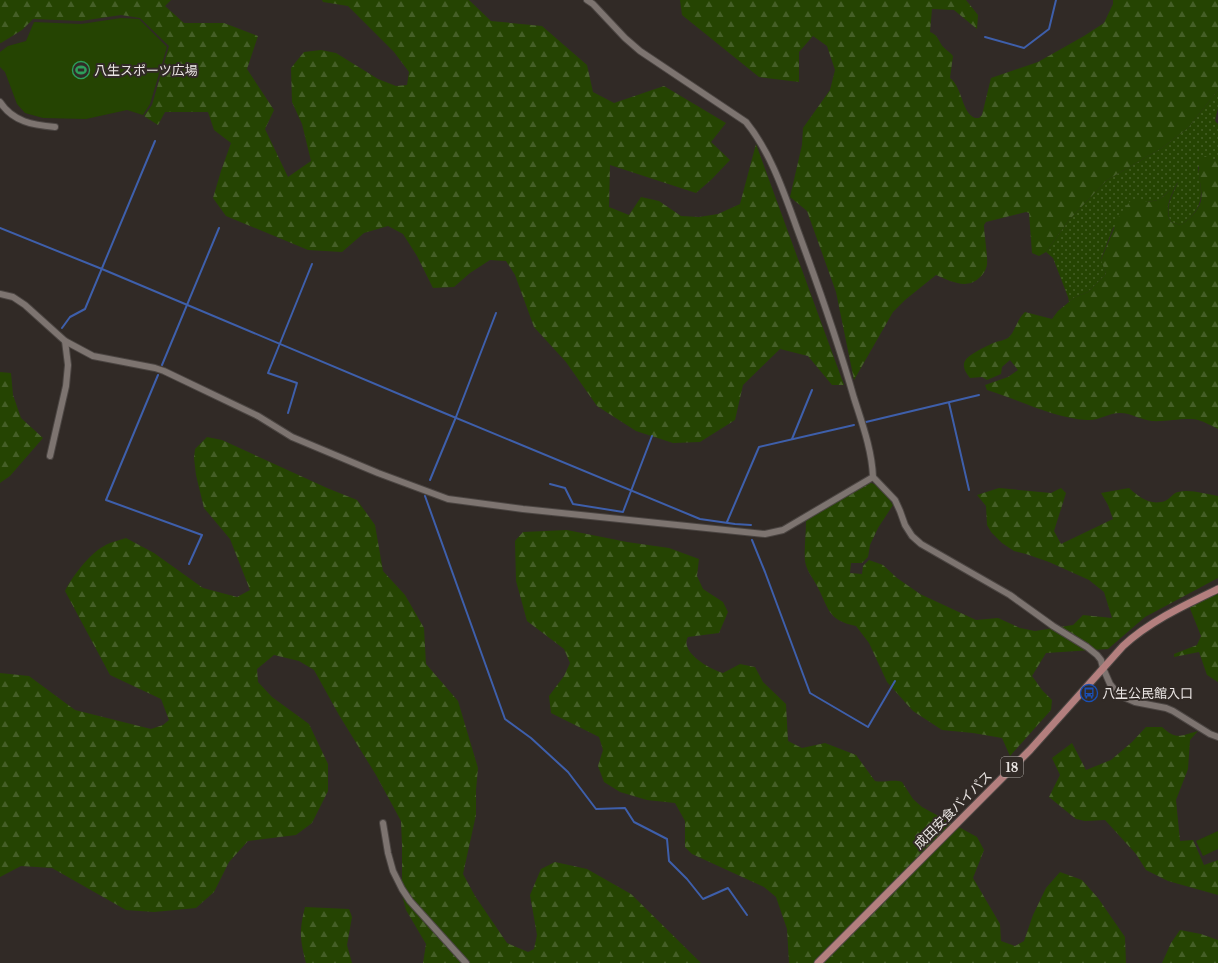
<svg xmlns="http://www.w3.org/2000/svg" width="1218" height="963" font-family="'Libre Baskerville','Noto Sans JP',serif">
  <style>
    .grass { fill: url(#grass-dots) }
    .forest { fill: url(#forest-firs) }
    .pitch { fill: #254402 }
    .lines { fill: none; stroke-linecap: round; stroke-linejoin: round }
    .stream { stroke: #3e5fab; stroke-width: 2 }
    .minor-casing { stroke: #4b4542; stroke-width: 8 }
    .major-casing { stroke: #4b4542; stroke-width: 9 }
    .minor { stroke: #7d7470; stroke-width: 6 }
    .major { stroke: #b37f7e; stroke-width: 7 }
    .labels { text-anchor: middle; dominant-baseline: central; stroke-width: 4; stroke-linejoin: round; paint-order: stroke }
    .shield { fill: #312a26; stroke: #b2adaa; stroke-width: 1 }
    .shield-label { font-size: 12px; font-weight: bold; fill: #eae5e3 }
    .poi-label { font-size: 13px; fill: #eae5e3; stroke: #312a26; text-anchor: start }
    .street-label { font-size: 13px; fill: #eae5e3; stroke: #312a26 }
  </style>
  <defs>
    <pattern id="grass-dots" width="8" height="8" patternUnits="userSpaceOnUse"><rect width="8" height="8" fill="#254402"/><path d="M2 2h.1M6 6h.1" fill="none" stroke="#455f27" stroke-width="1.8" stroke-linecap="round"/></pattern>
    <pattern id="forest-firs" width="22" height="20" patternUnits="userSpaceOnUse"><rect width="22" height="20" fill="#254402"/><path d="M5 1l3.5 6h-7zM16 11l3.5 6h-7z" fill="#455f27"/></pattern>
  </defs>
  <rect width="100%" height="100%" fill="#312a26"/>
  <path class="grass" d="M 1218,90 L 1218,108 L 1215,121 L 1218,124 L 1218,159 L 1213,160 L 1198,167 C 1202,194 1206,207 1181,225 L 1171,222 C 1164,208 1172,196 1178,182 L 1159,200 L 1146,202 L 1113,228 L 1101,259 L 1106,274 L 1088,292 L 1075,297 L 1069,302 L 1068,297 L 1053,258 L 1046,252 L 1069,220 L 1107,180 L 1162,148 L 1188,128 Z"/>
  <g class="forest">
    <path d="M 0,0 L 171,0 L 165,6 L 184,23 L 224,23 L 258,36 L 247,69 L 274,110 L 265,129 L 288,177 L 311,161 L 302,124 L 292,102 L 291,68 L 304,52 L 321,50 L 336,53 L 378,79 L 396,86 L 407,85 L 409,72 L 394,52 L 348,6 L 323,2 L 322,0 L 469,0 L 491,21 L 542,26 L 587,65 L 593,92 L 614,103 L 664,86 L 726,123 L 711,142 L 730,160 L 712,179 L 696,193 L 610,165 L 609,207 L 629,215 L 641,197 L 659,201 L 681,216 L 699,217 L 718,214 L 740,204 L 756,144 L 844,385 L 832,385 L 808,356 L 780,349 L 743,385 L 735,420 L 700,442 L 673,443 L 636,431 L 597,406 L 566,362 L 534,327 L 515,275 L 506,261 L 490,260 L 470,273 L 454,287 L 433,288 L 417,256 L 403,234 L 388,226 L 364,233 L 342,252 L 308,250 L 226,216 L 213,198 L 221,171 L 231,143 L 214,130 L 208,112 L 165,112 L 158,125 L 144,116 L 152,105 L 169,46 L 140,18 L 121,15 L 81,21 L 33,19 L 22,30 L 1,43 L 0,43 Z"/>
    <path d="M 680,0 L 966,0 L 978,15 L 977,29 L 954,10 L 932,9 L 930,32 C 937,35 937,37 941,44 C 943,48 950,52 953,56 L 950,78 C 963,88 961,112 975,118 L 979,118 L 982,115 L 991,78 L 1038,62 L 1084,36 L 1104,23 L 1113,4 L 1113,0 L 1218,0 L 1218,90 L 1188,128 L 1162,148 L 1107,180 L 1069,220 L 1046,252 L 1039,256 L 1032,253 L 1029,213 L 1026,212 L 986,222 L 984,225 C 984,234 988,256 987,265 C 986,270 983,275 979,278 C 967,290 950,281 936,275 L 905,300 L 893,312 L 854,380 L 836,292 L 807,211 L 790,197 L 802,145 L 803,128 L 830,90 L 835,70 L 827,46 L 813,36 L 799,52 L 799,82 L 759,77 L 682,15 Z"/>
    <path d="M 1205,156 L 1213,160 L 1218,159 L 1218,429 C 1212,426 1205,422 1198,420 C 1188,417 1165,422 1152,421 C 1141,420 1131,413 1120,413 C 1108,413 1099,421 1087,420 C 1053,418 1020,400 987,390 L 985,385 L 1008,377 L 1018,370 L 1010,360 L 1002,367 L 1001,374 L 987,380 L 982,377 L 970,378 C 958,363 965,358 979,350 C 985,347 990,344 996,342 C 999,341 1005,340 1008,338 C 1015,332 1017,319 1025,312 L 1052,319 L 1058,311 L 1075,297 L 1088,292 L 1106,274 L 1101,260 L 1120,214 L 1132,199 C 1160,205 1160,200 1178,181 C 1172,195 1163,207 1171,222 L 1181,225 C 1189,219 1196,213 1200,204 C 1206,188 1191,169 1205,156 Z"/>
    <path d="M 0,372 L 11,373 L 13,395 L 21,418 L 43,438 L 10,476 L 0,483 Z"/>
    <path d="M 207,437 L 222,440 L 327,488 L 357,500 L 375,525 L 383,571 L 405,595 L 424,628 L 426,664 L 458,701 L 478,768 L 476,790 L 476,815 L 463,874 L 475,896 L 507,943 L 528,952 L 534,949 L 537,935 L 530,895 L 541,869 L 555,862 L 587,869 L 631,894 L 701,963 L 423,963 L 426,944 L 406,910 L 402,895 L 402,845 L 401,821 L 376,775 L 339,715 L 314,670 L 299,661 L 274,655 L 257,669 L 258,682 L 272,697 L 309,724 L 328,764 L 328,791 L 312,823 L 296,835 L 248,841 L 229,862 L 214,892 L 196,908 L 154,912 L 126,910 L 52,868 L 21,866 L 0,877 L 0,673 L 29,676 L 75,710 L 151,729 L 163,725 L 169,720 L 161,699 L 110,675 L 65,591 C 74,574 92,550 110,543 C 115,541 121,540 126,538 L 154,553 L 203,588 L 237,597 L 250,590 L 230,539 L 204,508 L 196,475 L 194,458 L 195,449 Z"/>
    <path d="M 869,482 L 881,487 L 893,505 L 878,528 L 870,545 L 868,557 L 862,563 L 851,563 L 850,573 L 862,574 L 863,566 L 869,560 L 883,565 L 897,578 L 920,594 L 976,620 L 998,618 L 1020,628 L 1035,631 L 1073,625 L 1083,615 L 1112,618 L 1104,592 L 1089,580 L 1049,562 L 1026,554 L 1014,551 L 1002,543 L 991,532 L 987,525 L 986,506 L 977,495 L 999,488 L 1051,493 L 1061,488 L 1066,493 L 1054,531 L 1061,544 L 1113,519 L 1108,505 L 1101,493 L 1129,488 C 1139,497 1150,506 1165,501 C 1170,499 1173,493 1178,492 C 1190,489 1206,494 1218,496 L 1218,578 L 1145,617 L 1108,649 L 1046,653 L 1032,676 L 1042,690 L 1052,700 L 1051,710 L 1010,756 L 1002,738 L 973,733 L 942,730 L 913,711 L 887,682 L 869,643 L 856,626 C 826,620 829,607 816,584 C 812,577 806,569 805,561 C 804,548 806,534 806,521 L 821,509 Z"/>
    <path d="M 567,530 L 627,542 L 669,548 L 699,559 L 697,576 L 703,589 L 723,602 L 728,612 L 719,633 L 688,637 C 679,652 711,670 723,673 L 740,664 L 755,667 L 763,682 L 786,704 L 788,741 L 802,748 L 825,743 L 856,755 L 875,781 C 884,783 893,779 902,782 L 913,799 L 922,807 L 977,837 L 984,850 L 973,878 L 1000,924 L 1001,941 L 1015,946 L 1024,941 L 1033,915 L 1046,888 L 1060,872 L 1082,880 L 1098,898 L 1125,937 L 1126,963 L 789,963 L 787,929 L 776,897 L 764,887 L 692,854 L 685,847 L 685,821 L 675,803 L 647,800 L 620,792 L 604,782 L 598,766 L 603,750 L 599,737 L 551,713 L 549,696 L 564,676 L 570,663 L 564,649 L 527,621 L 516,581 L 515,541 L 523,532 Z"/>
    <path d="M 1218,593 L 1218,682 L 1207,675 L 1199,652 L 1174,657 L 1174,654 L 1197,645 L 1201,636 L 1189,606 Z"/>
    <path d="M 1146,727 L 1162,727 C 1176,740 1180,736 1198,731 L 1190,740 L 1188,769 L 1176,800 L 1180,841 L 1193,840 L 1204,865 L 1218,860 L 1218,895 L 1168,881 L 1146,870 L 1136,854 L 1105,820 L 1085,821 L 1076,819 L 1049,797 L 1060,775 L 1052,758 L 1072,743 L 1086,770 L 1111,760 L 1132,742 Z"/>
    <path d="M 305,907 L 349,909 L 352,917 L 347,945 L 352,963 L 306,963 C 300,939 299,931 305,907 Z"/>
    <path d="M 1180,930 L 1201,934 L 1218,940 L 1218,963 L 1162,963 L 1171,943 Z"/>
  </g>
  <g class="pitch">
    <path d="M 121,18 L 139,19 L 167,47 L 150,104 L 143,115 L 127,110 L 86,119 L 43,118 L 25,113 L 17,104 L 5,72 L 0,67 L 0,52 L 8,46 L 26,41 L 34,22 L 81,24 Z"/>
    <path d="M 1218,831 L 1218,849 L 1203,856 L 1196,841 Z"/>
  </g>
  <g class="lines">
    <g class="stream">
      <path d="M 985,37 L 1024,48 L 1049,29 L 1056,0"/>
      <path d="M 0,228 L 102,269 L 437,410 L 700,519 L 735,524 L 751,525"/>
      <path d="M 62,328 L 70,317 L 85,309 L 155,141"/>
      <path d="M 162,365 L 219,228"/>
      <path d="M 158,375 L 106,500 L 202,535 L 189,564"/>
      <path d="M 949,403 L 969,490"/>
      <path d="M 288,413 L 297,383 L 268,373 L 312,264"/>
      <path d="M 866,422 L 979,395"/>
      <path d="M 792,439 L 812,390"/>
      <path d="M 430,480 L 456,417 L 496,313"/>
      <path d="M 550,484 L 565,488 L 573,504 L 623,512 L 652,436"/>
      <path d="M 425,496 L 505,719 L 531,738 L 568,772 L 596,809 L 625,808 L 634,822 L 667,839 L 669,861 L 687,879 L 703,899 L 728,888 L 747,915"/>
      <path d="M 727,522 L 759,447 L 854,425"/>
      <path d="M 752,540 L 765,572 L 810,693 L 868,727 L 895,681"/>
    </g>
    <g class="minor-casing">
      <g id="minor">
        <path d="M 587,0 L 593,4 L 625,38 L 640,51 L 746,122 C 772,154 785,196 799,234 C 819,288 838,342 854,398 C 862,423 872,450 873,477 L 895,500 L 900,511 L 905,525 L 912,536 L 921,544 L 1010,595 L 1053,626 L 1087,647 L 1097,655 L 1101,660 L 1103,668 L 1110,684 L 1119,695 L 1135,702 L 1166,708 L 1173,711 L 1210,734 L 1218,737"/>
        <path d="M 0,102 C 13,122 33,125 55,127"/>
        <path d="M 0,294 L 13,297 L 25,305 L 65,341 L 93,356 L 155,368 L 164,371 L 258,416 L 292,437 L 378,473 L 448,499 L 523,509 L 765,534 L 783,530 L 873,477"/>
        <path d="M 50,456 L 66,386 L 68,365 L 65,341"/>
        <path d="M 383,823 L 388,853 L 393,871 L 402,889 L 410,901 L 466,963"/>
      </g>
    </g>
    <g class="major-casing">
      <path id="major" d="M 818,963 L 1030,750 L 1123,646 C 1150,621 1185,605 1218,589"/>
    </g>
    <use href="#minor" class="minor"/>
    <use href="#major" class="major"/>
  </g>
  <defs>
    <g id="stadium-ring" transform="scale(0.9)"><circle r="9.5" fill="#312a26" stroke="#2e9e5b" stroke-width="1.5"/><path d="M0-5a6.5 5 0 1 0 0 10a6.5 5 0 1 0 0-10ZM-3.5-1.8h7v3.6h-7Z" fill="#2e9e5b"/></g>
    <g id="bus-ring" transform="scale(0.9)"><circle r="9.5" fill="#312a26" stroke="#1a4fb4" stroke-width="1.5"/><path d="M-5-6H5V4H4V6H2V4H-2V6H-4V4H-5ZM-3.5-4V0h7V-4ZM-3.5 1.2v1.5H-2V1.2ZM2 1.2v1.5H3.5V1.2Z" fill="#1a4fb4"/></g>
  </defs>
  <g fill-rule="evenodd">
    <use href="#stadium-ring" x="81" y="70"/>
    <use href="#bus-ring" x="1089" y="693"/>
  </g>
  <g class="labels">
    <rect class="shield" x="1001" y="757" width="22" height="20" rx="3"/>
    <g class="shield-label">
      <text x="1012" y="767">18</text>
    </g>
    <g class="poi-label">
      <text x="94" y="70">八生スポーツ広場</text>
      <text x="1102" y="693">八生公民館入口</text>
    </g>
    <g class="street-label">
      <text transform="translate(953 810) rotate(-45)">成田安食バイパス</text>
    </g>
  </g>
</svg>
